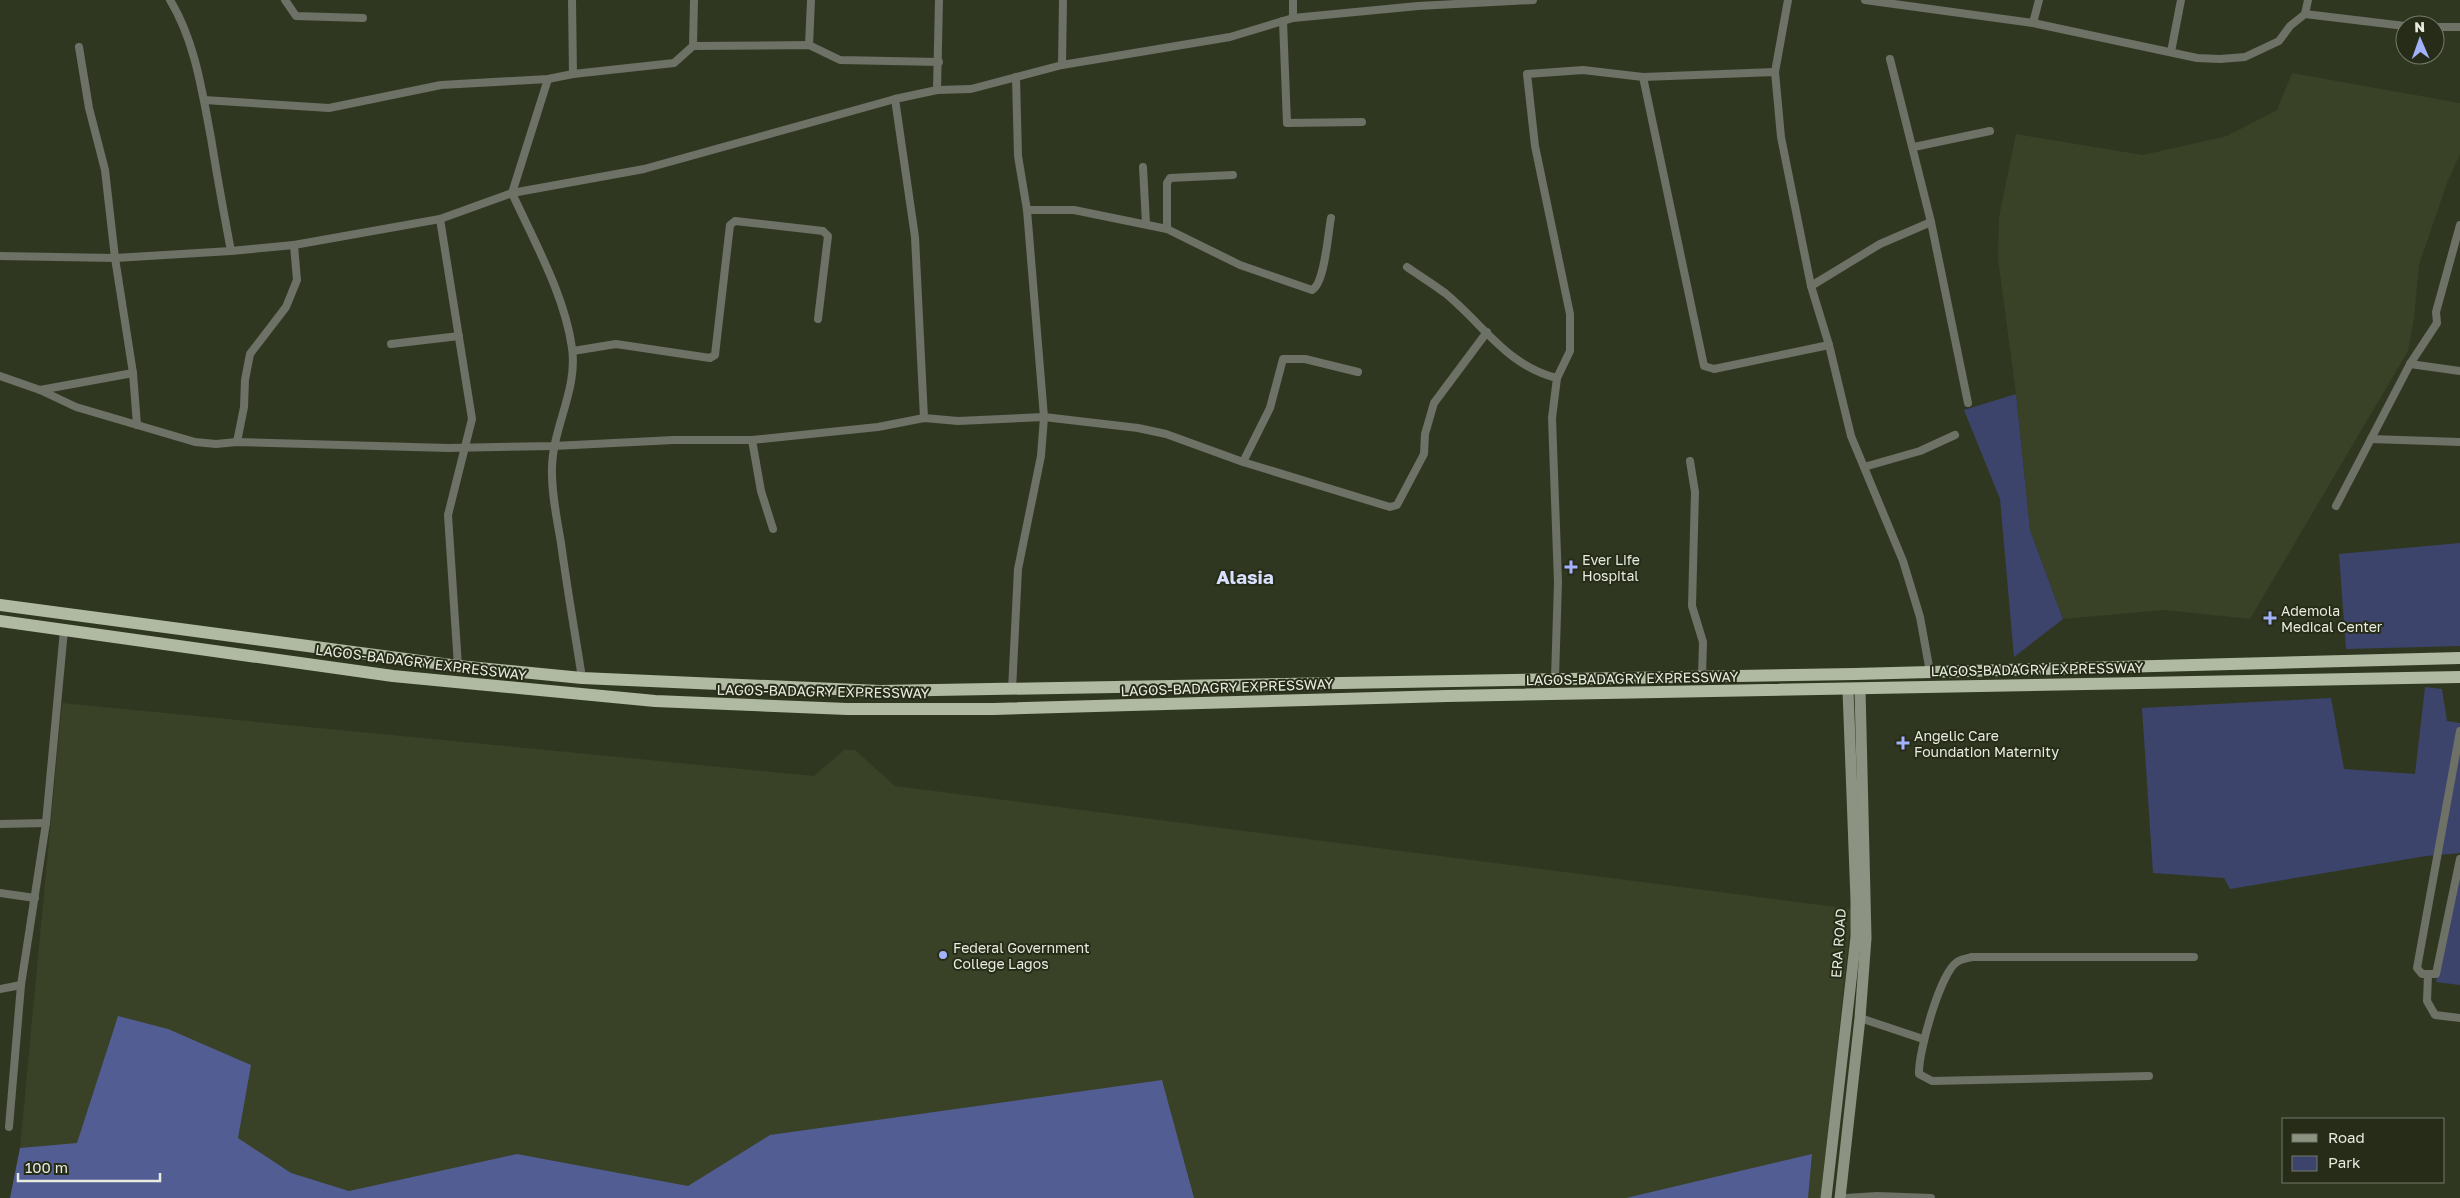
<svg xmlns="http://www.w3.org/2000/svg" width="2460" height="1198" font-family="'Golos Text',sans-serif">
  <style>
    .built { fill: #394126 }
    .green { fill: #3c446c }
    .forest { fill: #525d93 }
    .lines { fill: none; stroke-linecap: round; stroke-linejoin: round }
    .minor { stroke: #6d7166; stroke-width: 8 }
    .secondary { stroke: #8d9382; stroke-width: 11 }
    .trunk { stroke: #b0b9a2; stroke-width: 12 }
    .poi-dot { fill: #a2b2fd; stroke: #262c18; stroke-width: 2 }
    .labels { text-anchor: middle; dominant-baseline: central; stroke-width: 4; stroke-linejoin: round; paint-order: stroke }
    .poi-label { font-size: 14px; fill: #e7ecdf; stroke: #262c18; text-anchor: start }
    .street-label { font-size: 14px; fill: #e7ecdf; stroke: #262c18 }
    .district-label { font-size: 19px; font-weight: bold; fill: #d8e0fc; stroke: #262c18 }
  </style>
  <rect width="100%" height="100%" fill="#303721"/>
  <g class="built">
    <path d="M 2292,73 L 2460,103 L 2460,154 L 2447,183 L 2419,265 L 2414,318 L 2408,351 L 2250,619 L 2164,610 L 2063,619 L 2030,530 L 2016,394 L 1998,259 L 1999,217 L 2016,134 L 2143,155 L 2227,136 L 2277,110 Z"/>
    <path d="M 62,703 L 814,776 L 844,750 L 855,750 L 895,786 L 1852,909 L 1821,1198 L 10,1198 L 20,1148 Z"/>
  </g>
  <g class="green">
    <path d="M 2016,394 L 2030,530 L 2063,619 L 2014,657 L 2000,499 L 1964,410 Z"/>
    <path d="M 2460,543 L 2460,646 L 2346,649 L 2339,554 Z"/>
    <path d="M 2425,687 L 2442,689 L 2447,721 L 2460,723 L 2460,853 L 2426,856 L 2230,889 L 2224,878 L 2153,873 L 2142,708 L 2331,698 L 2344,769 L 2415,774 Z"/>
    <path d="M 2460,861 L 2460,985 L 2436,982 Z"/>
  </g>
  <g class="forest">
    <path d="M 118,1016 L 168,1029 L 251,1065 L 238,1138 L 291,1173 L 349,1191 L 517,1154 L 688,1186 L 770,1135 L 1162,1080 L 1194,1198 L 10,1198 L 20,1148 L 77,1143 Z"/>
    <path d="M 1812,1154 L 1808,1198 L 1626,1198 Z"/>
  </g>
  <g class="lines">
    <g class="minor">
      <path d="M 170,0 C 195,41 202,91 211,138 C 217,176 224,214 231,251"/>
      <path d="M 285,0 L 296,16 L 363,18"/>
      <path d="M 572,0 L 573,74"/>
      <path d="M 1293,0 L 1293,18"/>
      <path d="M 1788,0 L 1775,72 L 1781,137 L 1811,286 L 1829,345 L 1851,436 L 1903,561 L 1920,617 L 1930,672"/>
      <path d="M 1865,0 L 2033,23 L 2197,58 L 2220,59 L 2245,57 L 2279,41 L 2290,26 L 2305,14 L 2405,26"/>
      <path d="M 2305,14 L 2308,0"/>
      <path d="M 1283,21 L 1287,123 L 1362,122"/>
      <path d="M 2033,23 L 2039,0"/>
      <path d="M 2435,27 L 2460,27"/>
      <path d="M 809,45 L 811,0"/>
      <path d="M 693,46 L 694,0"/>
      <path d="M 79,47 L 89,108 L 105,170 L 115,258 L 133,373 L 137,425"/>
      <path d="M 2171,52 L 2181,0"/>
      <path d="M 1890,59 L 1931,222 L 1968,403"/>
      <path d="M 1062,65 L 1063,0"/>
      <path d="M 1643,77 L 1704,366 L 1714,369 L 1829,345"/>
      <path d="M 548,79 L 512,193 C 534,241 565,296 572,348 C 578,389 553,427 552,467 C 551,492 557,519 561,543 C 567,588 575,633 582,678"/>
      <path d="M 937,90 L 939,0"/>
      <path d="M 895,99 L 915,237 L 924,418"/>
      <path d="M 204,100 L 329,108 L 441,85 L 548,79 L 573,74 L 674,63 L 693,46 L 809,45 L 840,60 L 939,62"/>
      <path d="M 1914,147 L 1990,131"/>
      <path d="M 1143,167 L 1146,224"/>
      <path d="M 1027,210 L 1074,210 L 1167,229 L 1240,265 L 1312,290 C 1325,284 1328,232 1331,218"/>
      <path d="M 440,219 L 472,419 L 448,515 L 458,666"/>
      <path d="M 1167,229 L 1167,183 L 1170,178 L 1233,175"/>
      <path d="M 0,256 L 115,258 L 231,251 L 294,245 L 440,219 L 512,193 L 644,169 L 895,99 L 937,90 L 971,89 L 1062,65 L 1230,37 L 1293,18 L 1418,6 L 1533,0"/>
      <path d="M 1407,267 C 1420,276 1433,284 1445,293 C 1483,324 1507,366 1557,378"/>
      <path d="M 1811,286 L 1880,244 L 1931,222"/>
      <path d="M 391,344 L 459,336"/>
      <path d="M 573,351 L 616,344 L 710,358 L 715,355 L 730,225 L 735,221 L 823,231 L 828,236 L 818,319"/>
      <path d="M 2410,364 L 2460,371"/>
      <path d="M 0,376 L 40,390 L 76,407 L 195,442 L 216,444 L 237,442 L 448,448 L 554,446 L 674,440 L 752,440 L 878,427 L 924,418 L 958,421 L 1044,417 L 1138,428 L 1166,434 L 1243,462 L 1390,507 L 1397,505 L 1424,454 L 1425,434 L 1434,403 L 1487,332"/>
      <path d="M 40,390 L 133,373"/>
      <path d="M 2371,439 L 2460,442"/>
      <path d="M 752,440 L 761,491 L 773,529"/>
      <path d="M 237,442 L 244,407 L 245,380 L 250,354 L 286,307 L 297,280 L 294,245"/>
      <path d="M 1690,461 L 1695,492 L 1692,606 L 1703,642 L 1702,676"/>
      <path d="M 1243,462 L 1270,408 L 1283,359 L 1305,359 L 1358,372"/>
      <path d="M 1864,467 L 1920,451 L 1955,435"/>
      <path d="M 2336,506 L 2410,364 L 2437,323 L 2436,312 L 2460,225"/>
      <path d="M 1555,678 L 1558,582 L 1552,418 L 1557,378 L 1570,351 L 1570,314 L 1535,146 L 1527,74 L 1583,70 L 1643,77 L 1775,72"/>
      <path d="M 1012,690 L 1018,569 L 1041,456 L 1044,417 L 1027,210 L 1018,156 L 1016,77"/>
      <path d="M 2460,731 L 2417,968 L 2422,974 L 2436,974 L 2460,859"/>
      <path d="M 0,824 L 46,823"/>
      <path d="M 0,893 L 35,898"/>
      <path d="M 2428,975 L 2427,1001 L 2435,1015 L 2460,1018"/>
      <path d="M 0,989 L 21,985"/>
      <path d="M 1860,1018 L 1923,1039"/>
      <path d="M 2149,1076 L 1932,1081 L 1919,1074 C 1918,1053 1940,973 1957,962 C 1961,959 1968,958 1972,957 L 2194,957"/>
      <path d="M 9,1127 L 21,985 L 46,823 L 64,630"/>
      <path d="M 1846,1198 L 1877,1196 L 1931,1198"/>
    </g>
    <g class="secondary">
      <path d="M 1826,1198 L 1856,937 L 1856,900 L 1848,690"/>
      <path d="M 1840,1198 L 1860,1018 L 1866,938 L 1860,689"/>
    </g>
    <g class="trunk">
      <path d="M 0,605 L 458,666 L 582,678 L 880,691 L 1855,674 L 2460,658"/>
      <path d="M 0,621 L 393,676 L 655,701 L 847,709 L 994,709 L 1447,696 L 2460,677"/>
    </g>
  </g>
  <g class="poi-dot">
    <path d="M1568.5 559.5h5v5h5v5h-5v5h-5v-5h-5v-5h5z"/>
    <path d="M2267.5 610.5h5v5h5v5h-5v5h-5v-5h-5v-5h5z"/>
    <path d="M1900.5 735.5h5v5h5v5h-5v5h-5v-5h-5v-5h5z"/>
    <circle cx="943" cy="955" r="5"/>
  </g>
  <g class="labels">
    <g class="poi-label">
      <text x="1582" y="559">Ever Life<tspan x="1582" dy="16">Hospital</tspan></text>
      <text x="2281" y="610">Ademola<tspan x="2281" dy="16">Medical Center</tspan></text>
      <text x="1914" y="735">Angelic Care<tspan x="1914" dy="16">Foundation Maternity</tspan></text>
      <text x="953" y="947">Federal Government<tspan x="953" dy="16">College Lagos</tspan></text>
    </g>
    <g class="street-label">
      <text transform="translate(421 662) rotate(7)">LAGOS-BADAGRY EXPRESSWAY</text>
      <text transform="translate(2037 669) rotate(-1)">LAGOS-BADAGRY EXPRESSWAY</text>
      <text transform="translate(1632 678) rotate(-1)">LAGOS-BADAGRY EXPRESSWAY</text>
      <text transform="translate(1227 687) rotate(-2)">LAGOS-BADAGRY EXPRESSWAY</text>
      <text transform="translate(823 691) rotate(1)">LAGOS-BADAGRY EXPRESSWAY</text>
      <text transform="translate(1838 943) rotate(-86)">ERA ROAD</text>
    </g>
    <g class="district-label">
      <text x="1245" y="576">Alasia</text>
    </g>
  </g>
  <rect x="2282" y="1118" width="162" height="65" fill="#262c18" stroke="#737968"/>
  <rect x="2292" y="1134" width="25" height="8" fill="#8d9382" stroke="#737968"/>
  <text x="2328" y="1143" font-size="15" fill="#e7ecdf">Road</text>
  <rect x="2292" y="1156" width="25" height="15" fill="#3c446c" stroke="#737968"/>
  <text x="2328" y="1168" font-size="15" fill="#e7ecdf">Park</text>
  <g transform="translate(2420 40) rotate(358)"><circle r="24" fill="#262c18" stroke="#737968"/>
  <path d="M0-4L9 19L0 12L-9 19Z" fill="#a2b2fd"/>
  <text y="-8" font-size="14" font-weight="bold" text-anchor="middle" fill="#e7ecdf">N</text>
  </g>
  <path d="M18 1173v8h142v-8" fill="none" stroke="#e7ecdf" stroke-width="2.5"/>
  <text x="25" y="1173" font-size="15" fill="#e7ecdf" stroke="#262c18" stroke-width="4" paint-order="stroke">100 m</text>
</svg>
